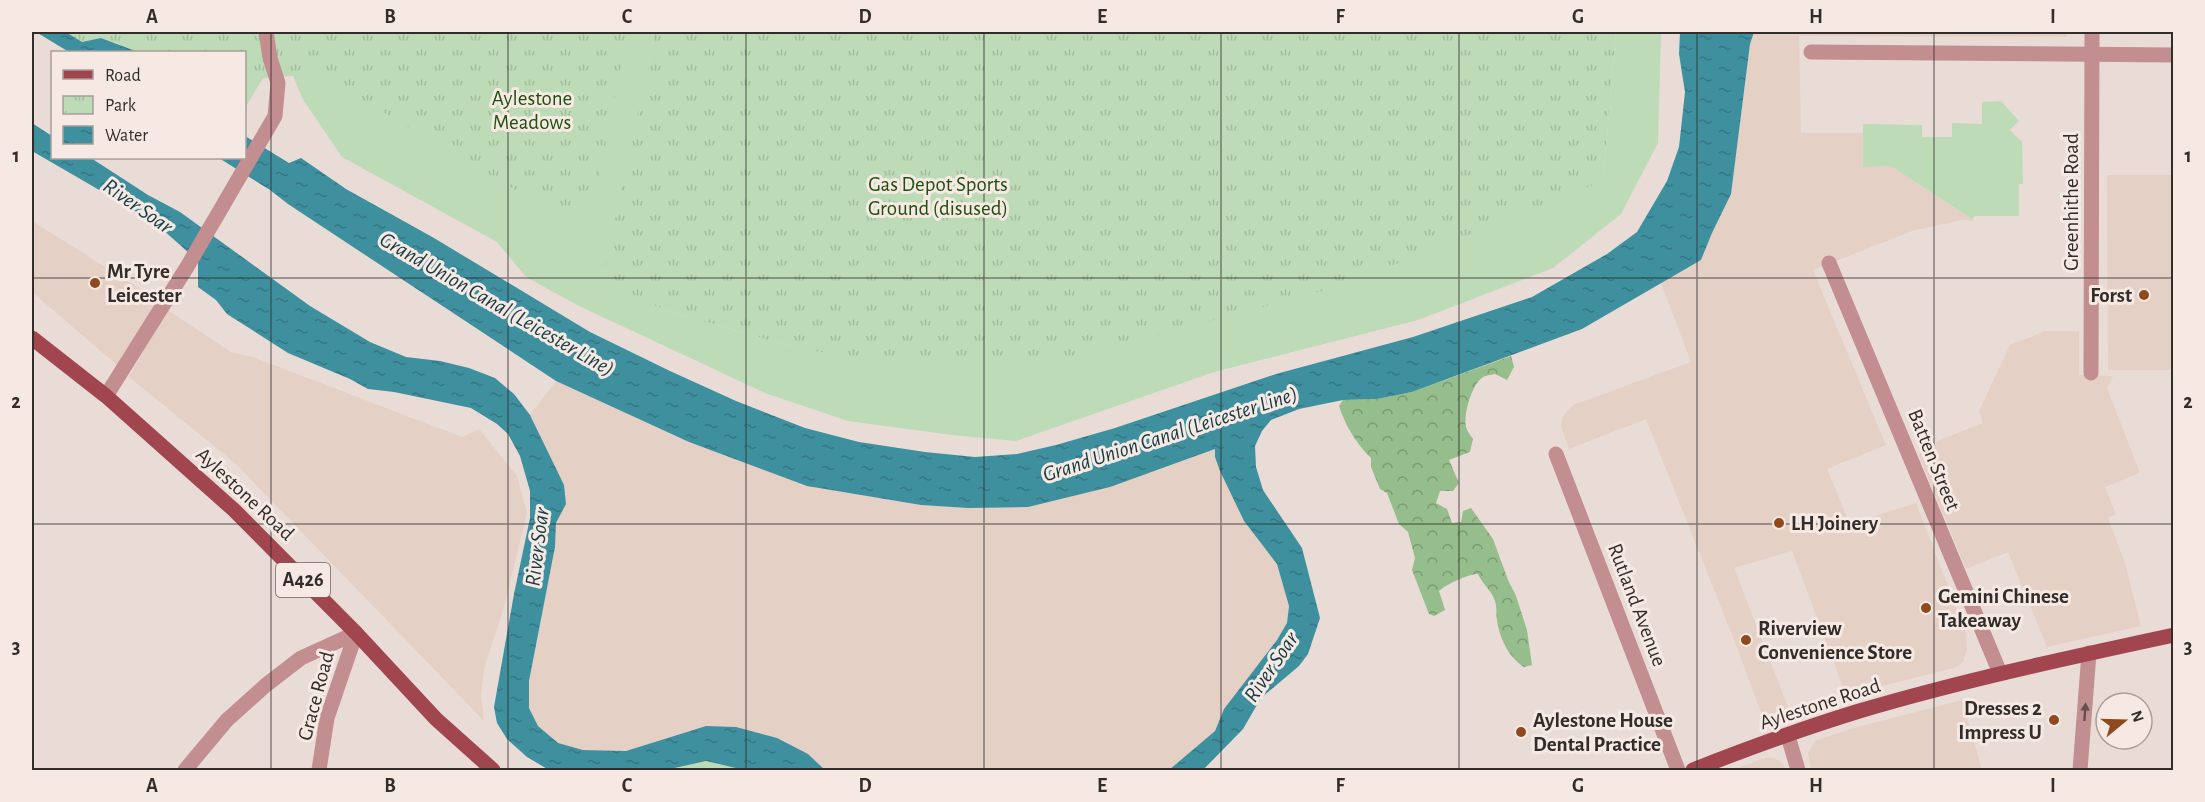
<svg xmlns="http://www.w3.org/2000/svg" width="2205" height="802" font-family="'Alegreya Sans',sans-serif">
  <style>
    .built { fill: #e4d0c5 }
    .grass { fill: #bddbb6 }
    .forest { fill: url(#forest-crowns) }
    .park { fill: url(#park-tufts) }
    .water { fill: url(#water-ripples) }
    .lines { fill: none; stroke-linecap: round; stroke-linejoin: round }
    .street { stroke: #c28e90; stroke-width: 15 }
    .primary { stroke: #a1464f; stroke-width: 15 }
    .oneway { fill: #644f4e }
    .grid { fill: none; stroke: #322d2b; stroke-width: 1.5; stroke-opacity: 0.55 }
    .poi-dot { fill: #8e4a1e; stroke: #f6e9e3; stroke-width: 2 }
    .labels { text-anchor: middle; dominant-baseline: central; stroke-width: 6; stroke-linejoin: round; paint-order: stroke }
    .shield { fill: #f6e9e3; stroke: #6d6562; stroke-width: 1.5 }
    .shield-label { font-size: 20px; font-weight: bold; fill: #322d2b }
    .park-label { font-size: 21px; fill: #1d510d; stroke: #f6e9e3 }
    .street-label { font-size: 21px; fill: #322d2b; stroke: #f6e9e3 }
    .poi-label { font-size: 21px; font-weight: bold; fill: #322d2b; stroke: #f6e9e3; text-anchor: start }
    .water-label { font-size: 22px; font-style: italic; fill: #153c43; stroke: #f6e9e3 }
    .neatline { fill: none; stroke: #322d2b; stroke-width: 2 }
    .grid-label { font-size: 20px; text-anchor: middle; font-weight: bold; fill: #322d2b }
  </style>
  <defs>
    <pattern id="forest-crowns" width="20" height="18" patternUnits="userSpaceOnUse" patternTransform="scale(1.5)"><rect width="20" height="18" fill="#95be8c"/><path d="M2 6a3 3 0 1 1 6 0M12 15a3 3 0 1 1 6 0" fill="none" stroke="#7a9b73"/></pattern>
    <pattern id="park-tufts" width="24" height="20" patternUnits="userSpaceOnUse" patternTransform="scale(1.5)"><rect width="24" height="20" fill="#bddbb6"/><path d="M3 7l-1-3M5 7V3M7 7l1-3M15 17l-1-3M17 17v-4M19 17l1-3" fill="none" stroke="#a3bc9d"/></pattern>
    <pattern id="water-ripples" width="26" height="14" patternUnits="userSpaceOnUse" patternTransform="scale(1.5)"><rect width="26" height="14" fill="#3e909f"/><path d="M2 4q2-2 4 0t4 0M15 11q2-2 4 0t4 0" fill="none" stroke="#357682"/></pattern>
  </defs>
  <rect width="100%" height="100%" fill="#e9dcd6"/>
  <g class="built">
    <path d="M 1754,32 L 2067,32 L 2067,37 L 1799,36 L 1801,133 L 1863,133 L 1863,167 L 1891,166 L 1975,221 L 1962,220 L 1912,231 L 1813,270 L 1886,445 L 1827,469 L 1850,524 L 1916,503 L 1966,633 L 1967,650 L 1963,662 L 1954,668 L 1846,695 L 1792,551 L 1734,568 L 1790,712 L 1764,721 L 1738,650 L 1646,419 L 1569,449 L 1561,427 L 1562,419 L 1566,412 L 1573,405 L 1691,362 L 1661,283 L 1701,260 L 1712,233 L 1731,194 L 1750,44 Z"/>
    <path d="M 2107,175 L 2173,175 L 2173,370 L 2108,370 Z"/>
    <path d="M 32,221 L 159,301 L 117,365 L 32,292 Z"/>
    <path d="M 166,309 L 231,352 L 253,357 L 462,437 L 479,429 L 517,476 L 527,513 L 504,607 L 484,669 L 481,696 L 484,721 L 236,464 L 129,377 Z"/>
    <path d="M 2045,331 L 2079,331 L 2079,375 L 2113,376 L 2107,388 L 2140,473 L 2105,487 L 2116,514 L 2108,518 L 2125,563 L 2141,626 L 2047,647 L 2008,552 L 1966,569 L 1919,456 L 1922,447 L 1983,423 L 1979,411 L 2010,345 Z"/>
    <path d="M 556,381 L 689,442 L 807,486 L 921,505 L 968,508 L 1156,471 L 1215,449 L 1220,471 L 1244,521 L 1277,564 L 1289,606 L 1287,623 L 1277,640 L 1224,709 L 1215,731 L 1169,770 L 825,770 L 808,754 L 705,726 L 626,751 L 583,750 L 558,743 L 538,726 L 529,707 L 529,681 L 555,547 L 556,523 L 566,504 L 554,466 L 530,415 Z"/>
    <path d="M 1962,700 L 1982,770 L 1811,770 L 1808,753 L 1815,741 L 1850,729 Z"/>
    <path d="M 1765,758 L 1773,758 L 1780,761 L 1787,770 L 1733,770 Z"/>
  </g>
  <g class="grass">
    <path d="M 280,32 L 655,32 L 603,281 L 665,310 L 792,347 L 1603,181 L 1616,32 L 1661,32 L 1658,143 L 1621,214 L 1553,268 L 1418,320 L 1214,372 L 1016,441 L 952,435 L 848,421 L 765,393 L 579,306 L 526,277 L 497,242 L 342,157 L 302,98 L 290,68 Z"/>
    <path d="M 2001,101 L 2019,121 L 2010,130 L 2022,142 L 2023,184 L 2019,184 L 2019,216 L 1975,216 L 1972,219 L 1891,166 L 1863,167 L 1863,124 L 1922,125 L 1922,137 L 1952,137 L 1952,123 L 1982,124 L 1982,102 Z"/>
    <path d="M 706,761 L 744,770 L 666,770 Z"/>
  </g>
  <path class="forest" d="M 1511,356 L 1514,367 L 1507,380 L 1495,374 C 1491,375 1485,375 1482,378 C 1472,384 1463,416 1466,427 C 1467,431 1471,436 1473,439 L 1470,452 L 1449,460 L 1459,483 L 1453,491 L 1440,491 L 1436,503 L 1447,509 L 1452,523 L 1461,522 L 1463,511 L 1471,508 L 1493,539 L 1508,580 L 1516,596 L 1527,630 L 1532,665 L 1524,667 C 1509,658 1499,637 1497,620 C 1496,613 1497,607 1495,601 C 1490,588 1483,585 1478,574 C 1468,574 1447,584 1439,591 L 1445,610 L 1434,616 L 1429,614 L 1412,570 L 1415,558 L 1408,532 L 1399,524 L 1387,493 L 1380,489 L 1371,467 L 1371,458 C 1357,445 1345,425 1339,406 L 1343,400 L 1377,399 L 1412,392 Z"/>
  <g class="park">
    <path d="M 66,32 L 628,32 L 596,191 L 554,213 L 319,74 L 263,78 L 245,108 L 244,52 L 138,52 L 102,38 L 82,42 Z"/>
    <path d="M 655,32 L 1616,32 L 1603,181 L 1341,286 L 1054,363 L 872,361 L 792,347 L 665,310 L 602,281 Z"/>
  </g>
  <g class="water">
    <path d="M 36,32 L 66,32 L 82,42 L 101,38 L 138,52 L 69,52 Z"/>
    <path d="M 1680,32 L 1754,32 L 1750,44 L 1731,194 L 1712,233 L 1701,260 L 1582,329 L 1412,392 L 1377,399 L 1343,400 L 1299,409 L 1271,420 L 1262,431 L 1255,446 L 1256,467 L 1263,490 L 1302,548 L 1320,618 L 1308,654 L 1299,666 L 1261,698 L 1243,729 L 1203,770 L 1169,770 L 1215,731 L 1224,709 L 1277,640 L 1287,623 L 1289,606 L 1277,564 L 1244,521 L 1220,471 L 1215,457 L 1215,449 L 1110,487 L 1028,507 L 968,508 L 921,505 L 807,486 L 689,442 L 556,381 L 288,204 L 270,190 L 219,158 L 244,158 L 245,136 L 289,163 L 301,158 L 346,189 L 434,238 L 590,332 L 670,371 L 736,401 L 805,428 L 859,442 L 925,452 L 975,457 L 1017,454 L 1056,445 L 1115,428 L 1276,374 L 1413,337 L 1532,297 L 1607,254 L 1637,232 L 1667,181 L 1679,147 L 1685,92 L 1679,54 Z"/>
    <path d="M 32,123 L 52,136 L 52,158 L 91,158 L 148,195 L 180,212 L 310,306 L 370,342 L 406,357 L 440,361 L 469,368 L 495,378 L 514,394 L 530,415 L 564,485 L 566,504 L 556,523 L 555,547 L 529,681 L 529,708 L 538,726 L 558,743 L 583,750 L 626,751 L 706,726 L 736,727 L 777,738 L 808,754 L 825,770 L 744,770 L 706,761 L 666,770 L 549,770 L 527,757 L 507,739 L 497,723 L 494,707 L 514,594 L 530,518 L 530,491 L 520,456 L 508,434 L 497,424 L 471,408 L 394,392 L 368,389 L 350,379 L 288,353 L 227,314 L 216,300 L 198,287 L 198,261 L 162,229 L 132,209 L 32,151 Z"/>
  </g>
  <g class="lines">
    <g class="street">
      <path d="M 1811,52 L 2174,55"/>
      <path d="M 1829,263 L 2000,673"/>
      <path d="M 2091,373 L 2092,32"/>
      <path d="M 106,396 L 187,267 L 275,116 L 278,83 L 270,58 L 266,32"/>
      <path d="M 1556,454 L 1678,770"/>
      <path d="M 1788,736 L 1798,770"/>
      <path d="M 185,770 L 227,720 L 266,685 L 301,658 L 356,633"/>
      <path d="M 319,770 L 327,718 L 356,633"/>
      <path d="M 2080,770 L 2089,653"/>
    </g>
    <g class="primary">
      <path d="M 32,338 L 106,396 L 234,510 L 356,633 L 436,719 L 493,770"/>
      <path d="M 1693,770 C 1746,749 1801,729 1856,712 C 1960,681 2067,658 2174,635"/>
    </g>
  </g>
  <defs><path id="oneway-solid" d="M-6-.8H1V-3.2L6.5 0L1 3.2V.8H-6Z" transform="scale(1.5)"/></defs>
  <use class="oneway" href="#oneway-solid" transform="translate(2085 712) rotate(-86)"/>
  <path class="grid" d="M 271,32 L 271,770M 508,32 L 508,770M 746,32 L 746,770M 984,32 L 984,770M 1221,32 L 1221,770M 1459,32 L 1459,770M 1697,32 L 1697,770M 1934,32 L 1934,770M 32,278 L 2174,278M 32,524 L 2174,524"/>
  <g class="poi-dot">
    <circle cx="95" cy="283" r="6"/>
    <circle cx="2144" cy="295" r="6"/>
    <circle cx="1779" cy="523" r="6"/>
    <circle cx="1926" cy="608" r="6"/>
    <circle cx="1746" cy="640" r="6"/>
    <circle cx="2054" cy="720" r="6"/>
    <circle cx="1521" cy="732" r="6"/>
  </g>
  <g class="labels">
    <rect class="shield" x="276" y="563" width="54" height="34" rx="4.5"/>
    <g class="shield-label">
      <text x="303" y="580">A426</text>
    </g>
    <g class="park-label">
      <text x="532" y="98">Aylestone<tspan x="532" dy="24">Meadows</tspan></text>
      <text x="938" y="184">Gas Depot Sports<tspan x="938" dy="24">Ground (disused)</tspan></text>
    </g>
    <g class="street-label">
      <text transform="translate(2071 202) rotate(-90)">Greenhithe Road</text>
      <text transform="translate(1934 460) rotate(68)">Batten Street</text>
      <text transform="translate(245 494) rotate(43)">Aylestone Road</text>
      <text transform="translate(1637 605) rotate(69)">Rutland Avenue</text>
      <text transform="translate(316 696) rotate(-75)">Grace Road</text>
      <text transform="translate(1820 704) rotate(-18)">Aylestone Road</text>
    </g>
    <g class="poi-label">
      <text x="107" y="271">Mr Tyre<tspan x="107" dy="24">Leicester</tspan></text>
      <text x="2132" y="295" text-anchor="end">Forst</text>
      <text x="1791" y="523">LH Joinery</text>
      <text x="1938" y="596">Gemini Chinese<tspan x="1938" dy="24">Takeaway</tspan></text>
      <text x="1758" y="628">Riverview<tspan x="1758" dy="24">Convenience Store</tspan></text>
      <text x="2042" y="708" text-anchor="end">Dresses 2<tspan x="2042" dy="24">Impress U</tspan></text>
      <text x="1533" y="720">Aylestone House<tspan x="1533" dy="24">Dental Practice</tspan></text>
    </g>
    <g class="water-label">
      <text transform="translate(138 206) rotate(35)">River Soar</text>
      <text transform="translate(497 304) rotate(30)">Grand Union Canal (Leicester Line)</text>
      <text transform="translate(1170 434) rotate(-18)">Grand Union Canal (Leicester Line)</text>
      <text transform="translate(537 547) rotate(-83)">River Soar</text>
      <text transform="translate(1271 667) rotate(-56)">River Soar</text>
    </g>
  </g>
  <rect width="2205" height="802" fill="none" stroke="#f6e9e3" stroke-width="66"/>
  <rect x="51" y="51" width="195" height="108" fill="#f6e9e3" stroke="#a89e99" stroke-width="1.5"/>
  <rect x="63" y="70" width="30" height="9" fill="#a1464f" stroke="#a89e99" stroke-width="1.5"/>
  <text x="105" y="81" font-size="18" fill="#322d2b">Road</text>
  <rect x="63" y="96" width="30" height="18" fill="url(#park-tufts)" stroke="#a89e99" stroke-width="1.5"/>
  <text x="105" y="111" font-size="18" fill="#322d2b">Park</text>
  <rect x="63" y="126" width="30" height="18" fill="url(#water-ripples)" stroke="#a89e99" stroke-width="1.5"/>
  <text x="105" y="141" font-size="18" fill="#322d2b">Water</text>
  <g transform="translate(2124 721) rotate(71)"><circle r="28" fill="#f6e9e3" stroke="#a89e99" stroke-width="1.5"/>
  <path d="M0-4.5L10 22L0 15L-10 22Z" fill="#8e4a1e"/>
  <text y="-9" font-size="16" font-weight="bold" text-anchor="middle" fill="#322d2b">N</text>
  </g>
  <rect x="33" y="33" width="2139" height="736" class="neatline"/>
  <g class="grid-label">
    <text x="152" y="23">A</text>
    <text x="390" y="23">B</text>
    <text x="627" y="23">C</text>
    <text x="865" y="23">D</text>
    <text x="1102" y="23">E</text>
    <text x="1340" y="23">F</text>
    <text x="1578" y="23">G</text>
    <text x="1816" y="23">H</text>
    <text x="2053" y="23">I</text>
    <text x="16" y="162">1</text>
    <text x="2188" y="162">1</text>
    <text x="16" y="408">2</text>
    <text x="2188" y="408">2</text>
    <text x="16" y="653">3</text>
    <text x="2188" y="653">3</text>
    <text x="152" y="792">A</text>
    <text x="390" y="792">B</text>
    <text x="627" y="792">C</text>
    <text x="865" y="792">D</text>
    <text x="1102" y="792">E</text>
    <text x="1340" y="792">F</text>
    <text x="1578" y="792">G</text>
    <text x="1816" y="792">H</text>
    <text x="2053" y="792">I</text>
  </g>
</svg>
